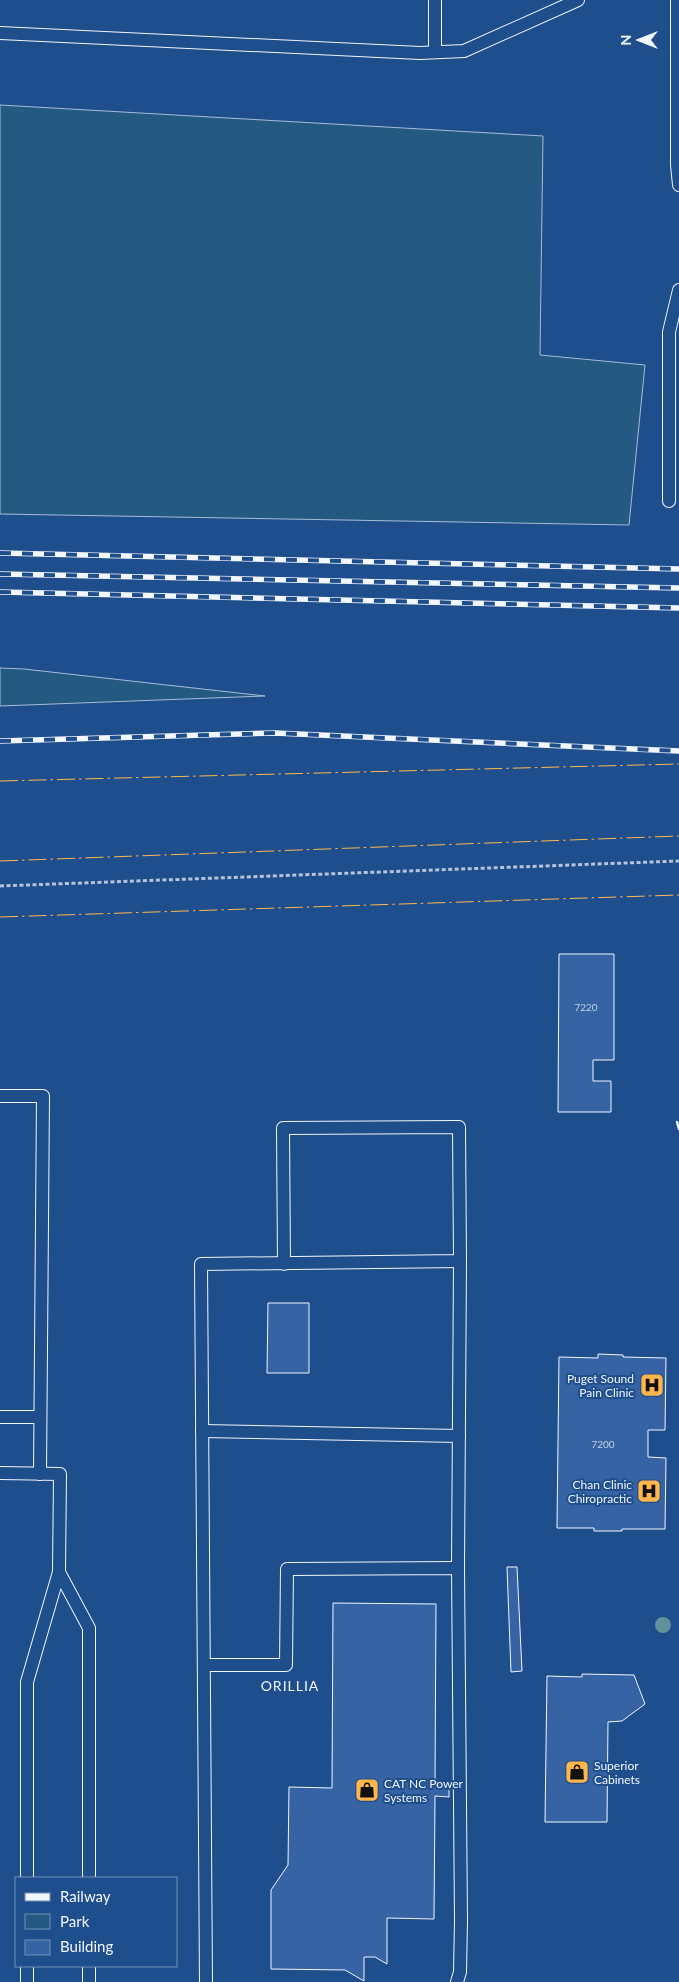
<svg xmlns="http://www.w3.org/2000/svg" width="679" height="1982" font-family="Lato,sans-serif">
  <style>
    .green { fill: #245a82; stroke: #a8bbd7 }
    .building { fill: #3563a3; stroke: #f2f6ff }
    .lines { fill: none; stroke-linecap: round; stroke-linejoin: round }
    .lane-casing { stroke: #f2f6ff; stroke-width: 14 }
    .path { stroke: #b3c4dc; stroke-width: 3; stroke-dasharray: 4 2.5; stroke-linecap: butt }
    .lane { stroke: #1f4e8c; stroke-width: 12 }
    .rail-casing { stroke: #f2f6ff; stroke-width: 5.5 }
    .rail { stroke: #1f4e8c; stroke-width: 4; stroke-dasharray: 11; stroke-linecap: butt }
    .wall { stroke: #f2f6ff; stroke-width: 2.5 }
    .power { stroke: #ffb74d; stroke-width: 1; stroke-dasharray: 18 4 2.5 4; stroke-linecap: butt }
    .tree { fill: #61919a }
    .labels { text-anchor: middle; dominant-baseline: central; stroke-width: 4; stroke-linejoin: round; paint-order: stroke }
    .number-label { font-size: 10px; fill: #c3d1e8 }
    .poi-label { font-size: 12px; fill: #f2f6ff; stroke: #1f4e8c; text-anchor: end }
    .neighbourhood-label { font-size: 14px; letter-spacing: 1px; fill: #f2f6ff; stroke: #1f4e8c }
  </style>
  <rect width="100%" height="100%" fill="#1f4e8c"/>
  <g class="green">
    <path d="M 0,105 L 543,136 L 540,355 L 645,365 L 629,525 L 0,514 Z"/>
    <path d="M 0,668 L 24,669 L 265,696 L 0,706 Z"/>
  </g>
  <g class="building">
    <path d="M 559,954 L 614,954 L 614,1060 L 593,1060 L 593,1081 L 611,1081 L 611,1112 L 558,1112 Z"/>
    <path d="M 268,1303 L 309,1303 L 309,1373 L 267,1373 Z"/>
    <path d="M 598,1354 L 623,1355 L 623,1357 L 666,1358 L 665,1430 L 648,1430 L 648,1457 L 666,1458 L 665,1529 L 622,1529 L 622,1531 L 594,1531 L 594,1528 L 557,1528 L 559,1357 L 598,1358 Z"/>
    <path d="M 507,1567 L 517,1567 L 522,1671 L 511,1672 Z"/>
    <path d="M 333,1603 L 436,1604 L 435,1785 L 449,1785 L 449,1797 L 435,1796 L 434,1919 L 387,1918 L 387,1964 L 375,1957 L 364,1957 L 364,1981 L 345,1970 L 271,1969 L 271,1890 L 288,1865 L 289,1787 L 332,1788 Z"/>
    <path d="M 582,1674 L 634,1675 L 645,1704 L 622,1721 L 608,1722 L 607,1822 L 545,1822 L 547,1676 L 582,1677 Z"/>
  </g>
  <g class="lines">
    <g class="lane-casing">
      <g id="lane">
        <path d="M 435,0 L 435,52"/>
        <path d="M 677,0 L 677,165 L 679,185"/>
        <path d="M 0,33 L 420,53 L 464,51 L 578,0"/>
        <path d="M 669,501 L 669,332 L 679,290"/>
        <path d="M 0,1096 L 43,1096 L 40,1474"/>
        <path d="M 0,1417 L 40,1417"/>
        <path d="M 202,1431 L 459,1436"/>
        <path d="M 0,1473 L 60,1474 L 59,1572"/>
        <path d="M 458,1568 L 460,1261"/>
        <path d="M 204,1665 L 286,1665 L 287,1569 L 458,1568 L 461,1921 L 460,1972 L 457,1982"/>
        <path d="M 27,1878 L 27,1682 L 59,1572 L 89,1628 L 89,1878"/>
        <path d="M 27,1982 L 27,1966"/>
        <path d="M 89,1982 L 89,1966"/>
        <path d="M 206,1982 L 201,1264 L 460,1261 L 459,1127 L 283,1128 L 284,1264"/>
      </g>
    </g>
    <path class="path" d="M 0,886 L 679,861"/>
    <use href="#lane" class="lane"/>
    <g class="rail-casing">
      <g id="rail">
        <path d="M 0,553 L 679,569"/>
        <path d="M 0,574 L 679,588"/>
        <path d="M 0,592 L 679,608"/>
        <path d="M 0,741 L 275,733 L 679,751"/>
      </g>
    </g>
    <use href="#rail" class="rail"/>
    <path class="wall" d="M 677,1122 L 679,1129"/>
    <g class="power">
      <path d="M 0,781 L 679,764"/>
      <path d="M 0,861 L 679,836"/>
      <path d="M 0,917 L 679,895"/>
    </g>
  </g>
  <circle class="tree" cx="663" cy="1625" r="8"/>
  <defs>
    <g id="hospital-square" transform="scale(1.25)"><rect x="-9" y="-9" width="18" height="18" rx="4" fill="#ffb74d" stroke="#1f4e8c"/><path d="M-5-5h3v3.5h4V-5h3V5h-3V1.5h-4V5h-3Z" fill="#111"/></g>
    <g id="shop-square" transform="scale(1.25)"><rect x="-9" y="-9" width="18" height="18" rx="4" fill="#ffb74d" stroke="#1f4e8c"/><path d="M-5-2.5h2.3a2.7 3.5 0 0 1 5.4 0H5L5.5 6h-11ZM-1.5-2.5h3a1.5 2.3 0 0 0-3 0Z" fill="#111"/></g>
  </defs>
  <g fill-rule="evenodd">
    <use href="#hospital-square" x="652" y="1385"/>
    <use href="#hospital-square" x="649" y="1491"/>
    <use href="#shop-square" x="577" y="1772"/>
    <use href="#shop-square" x="367" y="1790"/>
  </g>
  <g class="labels">
    <g class="number-label">
      <text x="586" y="1007">7220</text>
      <text x="603" y="1444">7200</text>
    </g>
    <g class="poi-label">
      <text x="634" y="1378">Puget Sound<tspan x="634" dy="14">Pain Clinic</tspan></text>
      <text x="632" y="1484">Chan Clinic<tspan x="632" dy="14">Chiropractic</tspan></text>
      <text x="594" y="1765" text-anchor="start">Superior<tspan x="594" dy="14">Cabinets</tspan></text>
      <text x="384" y="1783" text-anchor="start">CAT NC Power<tspan x="384" dy="14">Systems</tspan></text>
    </g>
    <g class="neighbourhood-label">
      <text x="290" y="1685">ORILLIA</text>
    </g>
  </g>
  <rect x="15" y="1877" width="162" height="90" fill="#1f4e8c" stroke="#7391ba"/>
  <rect x="25" y="1893" width="25" height="8" fill="#f2f6ff" stroke="#7391ba"/>
  <text x="60" y="1902" font-size="15" fill="#f2f6ff">Railway</text>
  <rect x="25" y="1914" width="25" height="15" fill="#245a82" stroke="#7391ba"/>
  <text x="60" y="1927" font-size="15" fill="#f2f6ff">Park</text>
  <rect x="25" y="1940" width="25" height="15" fill="#3563a3" stroke="#7391ba"/>
  <text x="60" y="1952" font-size="15" fill="#f2f6ff">Building</text>
  <g transform="translate(639 40) rotate(270)" stroke="#1f4e8c" stroke-width="4" paint-order="stroke">
  <path d="M0-4L9 19L0 12L-9 19Z" fill="#f2f6ff"/>
  <text y="-8" font-size="14" font-weight="bold" text-anchor="middle" fill="#f2f6ff">N</text>
  </g>
</svg>
